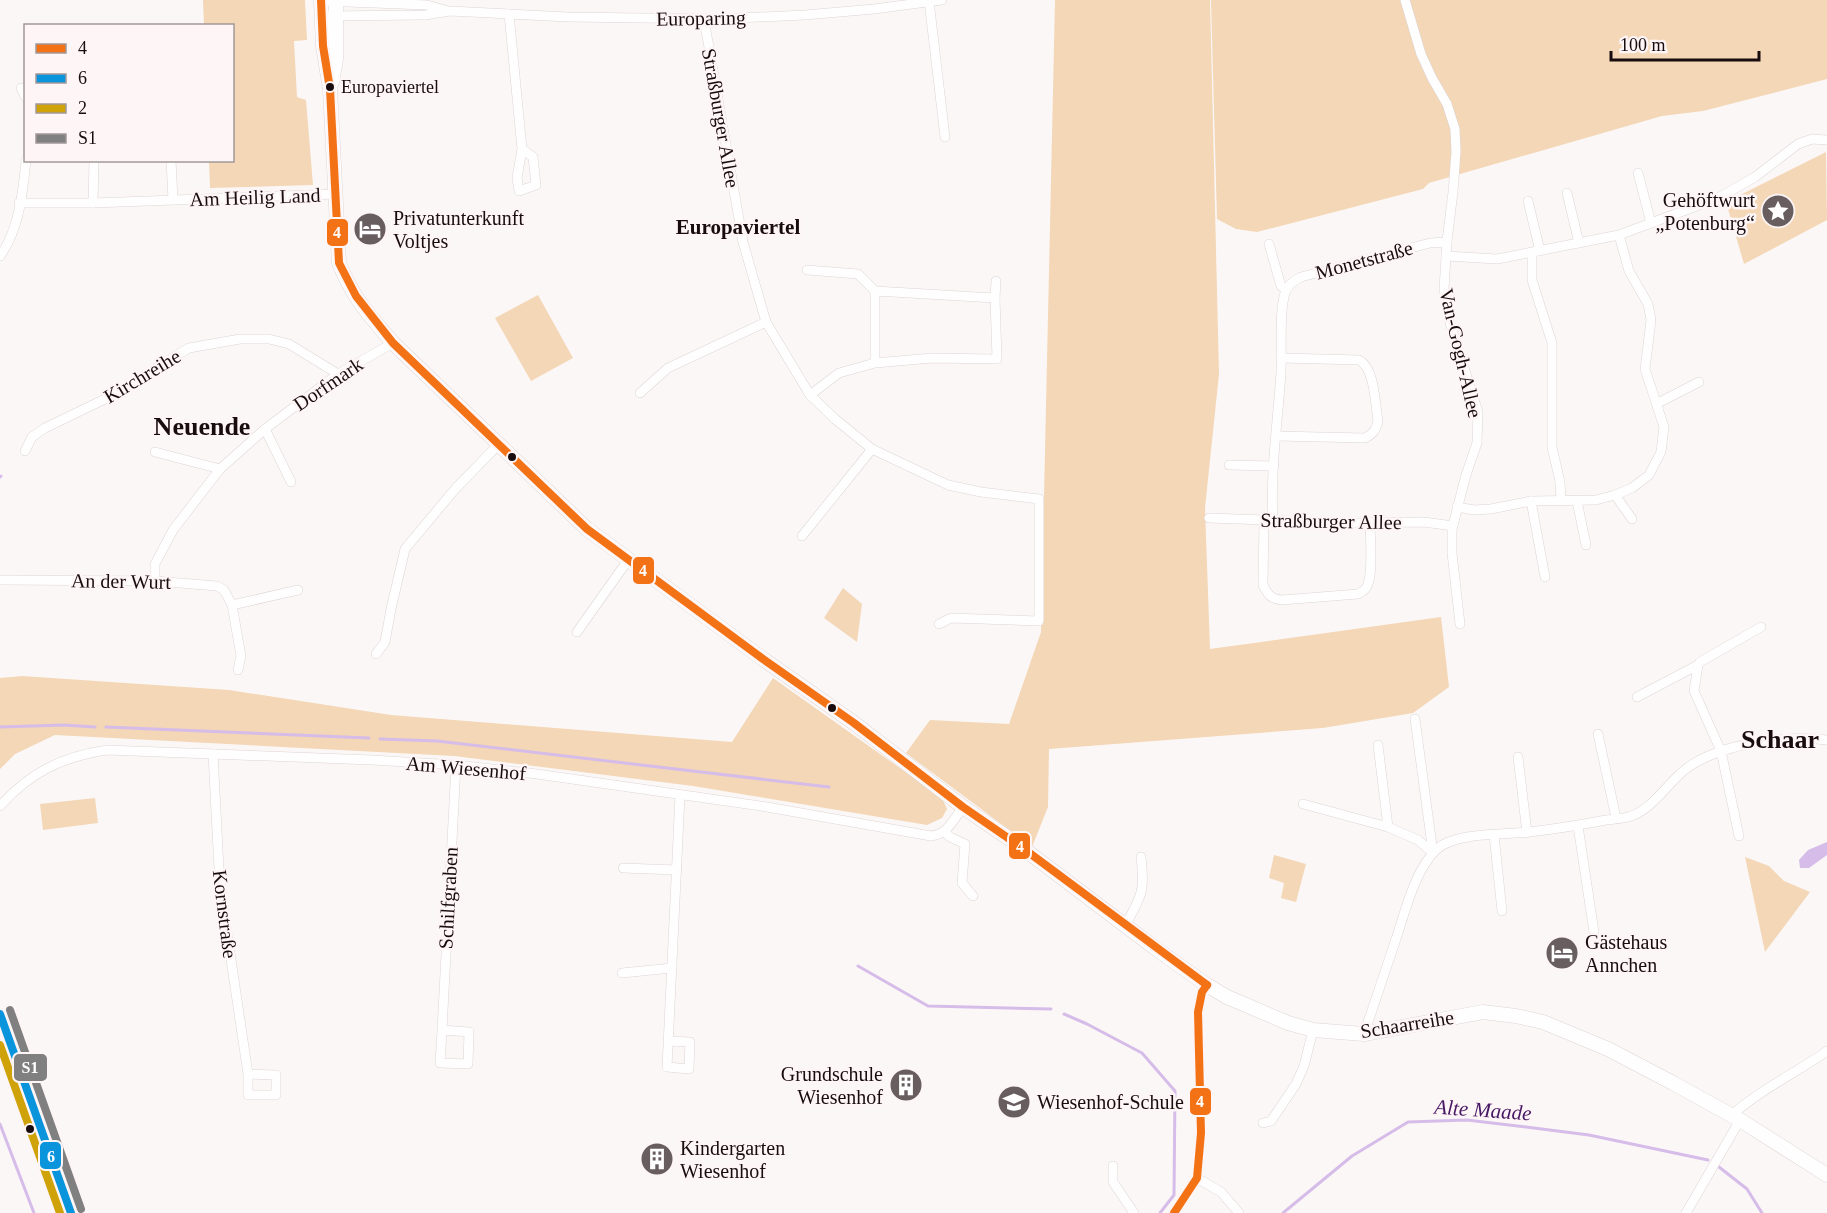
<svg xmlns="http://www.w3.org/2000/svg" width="1827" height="1213" font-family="'Times New Roman',serif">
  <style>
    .green { fill: #f3d7b6 }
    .water { fill: #d6bce8 }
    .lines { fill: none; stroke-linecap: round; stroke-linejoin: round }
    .stream { stroke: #d6bce8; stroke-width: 3 }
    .street-casing { stroke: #ded4d5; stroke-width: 10 }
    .secondary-casing { stroke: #ded4d5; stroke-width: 15 }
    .street { stroke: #fffefe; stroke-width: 9 }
    .secondary { stroke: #fffefe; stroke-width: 14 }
    .bus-1-casing { stroke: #fef5f6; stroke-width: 12 }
    .bus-2-casing { stroke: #fef5f6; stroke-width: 12 }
    .bus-3-casing { stroke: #fef5f6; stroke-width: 12 }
    .bus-4-casing { stroke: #fef5f6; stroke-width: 12 }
    .bus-1 { stroke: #f47216; stroke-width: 8 }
    .bus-2 { stroke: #0994dc; stroke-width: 8 }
    .bus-3 { stroke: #cea208; stroke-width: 8 }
    .bus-4 { stroke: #808080; stroke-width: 8 }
    .bus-dot { fill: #190c0e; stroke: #fef5f6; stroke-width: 2 }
    .labels { text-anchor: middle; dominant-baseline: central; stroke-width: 5; stroke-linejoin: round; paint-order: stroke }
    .bus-label { font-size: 18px; fill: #190c0e; stroke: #fef5f6; text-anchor: start }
    .street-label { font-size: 20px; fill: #190c0e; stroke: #fef5f6 }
    .poi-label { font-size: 20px; fill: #190c0e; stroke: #fef5f6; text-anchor: start }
    .neighbourhood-label { font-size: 21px; font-weight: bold; fill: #190c0e; stroke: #fef5f6 }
    .water-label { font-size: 21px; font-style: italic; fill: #471964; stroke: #fef5f6 }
    .district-label { font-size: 26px; font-weight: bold; fill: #190c0e; stroke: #fef5f6 }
    .line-badge { stroke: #fef5f6; stroke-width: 2 }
    .badge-label { font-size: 16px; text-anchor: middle; font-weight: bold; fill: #fff }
  </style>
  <rect width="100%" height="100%" fill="#fcf7f7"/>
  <g class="green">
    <path d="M 203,0 L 305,0 L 307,40 L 294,41 L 297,97 L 306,100 L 313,185 L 210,188 L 209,161 L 232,160 L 232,26 L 204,25 Z"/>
    <path d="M 1055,0 L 1210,0 L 1219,374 L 1205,508 L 1210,649 L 1441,617 L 1449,687 L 1413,713 L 1323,728 L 1049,749 L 1048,807 L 1032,847 L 906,753 L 930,720 L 1009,724 L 1041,632 Z"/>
    <path d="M 1211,0 L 1827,0 L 1827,79 L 1703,111 L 1662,116 L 1429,183 L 1423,189 L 1257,232 L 1236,229 L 1217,219 Z"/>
    <path d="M 1826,152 L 1827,220 L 1744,264 L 1726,202 Z"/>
    <path d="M 538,295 L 573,358 L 531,381 L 495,318 Z"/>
    <path d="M 843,588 L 862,604 L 857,642 L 824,618 Z"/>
    <path d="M 22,676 L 229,690 L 391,715 L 732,742 L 773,678 L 942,798 L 947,809 L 942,818 L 927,825 L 693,786 L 454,756 L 55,735 L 15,754 L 0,769 L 0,678 Z"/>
    <path d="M 95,798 L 98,823 L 43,830 L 40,804 Z"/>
    <path d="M 1274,855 L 1306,864 L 1296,902 L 1281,898 L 1284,883 L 1269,878 Z"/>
    <path d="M 1745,857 L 1769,866 L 1784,881 L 1810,892 L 1765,952 Z"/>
  </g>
  <path class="water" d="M 1827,842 L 1827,855 L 1809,868 L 1800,868 L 1799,860 L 1808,850 Z"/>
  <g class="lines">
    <g class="stream">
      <path d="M 0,477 L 1,476"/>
      <path d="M 0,727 L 64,725 L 95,727"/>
      <path d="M 106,727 L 369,738"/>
      <path d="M 380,739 L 437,741 L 829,787"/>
      <path d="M 858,966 L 928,1006 L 1051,1009"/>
      <path d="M 1064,1014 L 1087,1024 L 1142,1053 L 1175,1091 L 1174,1195 L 1160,1213"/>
      <path d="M 0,1124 L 34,1213"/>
      <path d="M 1719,1167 L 1747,1189 L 1762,1213"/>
      <path d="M 1283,1213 L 1352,1156 L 1408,1122 L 1467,1120 L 1526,1127 L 1589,1135 L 1708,1160"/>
    </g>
    <g class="street-casing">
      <g id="street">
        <path d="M 1405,0 L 1421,54 L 1432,78 L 1447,104 L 1455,129 L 1456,152 L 1453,192 L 1447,241 L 1444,289 L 1450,323 L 1478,412 L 1477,443 L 1466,475 L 1452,529 L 1452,553 L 1460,624"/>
        <path d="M 321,1 L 427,5 L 445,10"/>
        <path d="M 929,1 L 945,137"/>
        <path d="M 509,14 L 522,149 L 517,178 L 519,191 L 536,185 L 533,157 L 522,149"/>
        <path d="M 322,16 L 425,15 L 450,11 L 568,17 L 715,19 L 805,15 L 874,9 L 942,0"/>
        <path d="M 704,19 L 743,242 L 766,322 L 810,395 L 835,419 L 872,449 L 948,485 L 981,492 L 1039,499 L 1039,621 L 951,618 L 939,624"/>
        <path d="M 21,88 L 26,98"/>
        <path d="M 171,160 L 173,200"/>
        <path d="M 1638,173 L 1651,223"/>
        <path d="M 1567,193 L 1579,243"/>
        <path d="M 1528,201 L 1540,251"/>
        <path d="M 19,203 L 93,203 L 336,194"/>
        <path d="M 93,203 L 94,160"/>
        <path d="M 1269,244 L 1281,286 L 1286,290"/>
        <path d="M 1532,253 L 1532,280 L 1552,343 L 1552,447 L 1560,482 L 1561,500"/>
        <path d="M 0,256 C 19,230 23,192 26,160"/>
        <path d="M 1446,256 L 1497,259 L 1619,235 L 1718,198 L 1755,177 L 1798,144 L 1812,139 L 1827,140"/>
        <path d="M 807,270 L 858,274 L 875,291"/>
        <path d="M 995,298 L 996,281"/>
        <path d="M 640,393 L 668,368 L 766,322"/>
        <path d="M 810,395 L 839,373 L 875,363 L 932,358 L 997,359 L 995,298 L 875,291 L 875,363"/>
        <path d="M 1658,403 L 1699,382"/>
        <path d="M 265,429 L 291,482"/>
        <path d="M 1276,436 L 1365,438 C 1373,434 1376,430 1378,421 C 1375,404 1375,368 1359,360 L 1281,358"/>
        <path d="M 25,451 L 32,437 L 45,428 L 134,385 L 160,365 L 189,348 L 240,339 L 269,339 L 289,344 L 338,374"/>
        <path d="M 155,452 L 220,469"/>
        <path d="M 1229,465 L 1274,466"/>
        <path d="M 1615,495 L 1632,519"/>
        <path d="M 1531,501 L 1545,577"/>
        <path d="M 1577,501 L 1586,545"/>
        <path d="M 1457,507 L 1474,510 L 1491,509 L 1531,501 L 1596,500 L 1615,495 L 1632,488 L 1649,475 L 1661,452 L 1664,427 L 1645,369 L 1651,320 L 1648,304 L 1629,271 L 1619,235"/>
        <path d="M 1209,518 L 1352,523 L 1424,522 L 1453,526"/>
        <path d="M 1264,520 L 1263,585 C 1268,595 1271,599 1282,600 L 1358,594 C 1361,592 1364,591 1366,588 C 1374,577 1370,537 1370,523"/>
        <path d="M 1273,520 C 1270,471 1278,421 1281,372 C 1282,351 1279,311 1285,293 C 1287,285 1294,281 1301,277 L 1430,243 L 1447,242"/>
        <path d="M 802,536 L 872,449"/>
        <path d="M 0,580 L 155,581 L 217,586 L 224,590 L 232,605 L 241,656 L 238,670"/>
        <path d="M 155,581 L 155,564 L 173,530 L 220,469 L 265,429 L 338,374 L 393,343"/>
        <path d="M 232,605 L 298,590"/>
        <path d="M 577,632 L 628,560"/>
        <path d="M 376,654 L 385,642 L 391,609 L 405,549 L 456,488 L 498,445"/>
        <path d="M 1637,697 L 1698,665"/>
        <path d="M 1415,719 L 1433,853"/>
        <path d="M 1598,734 L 1616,818"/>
        <path d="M 1378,745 L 1388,827"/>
        <path d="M 213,754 L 219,869 L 223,906 L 248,1074 L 248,1095 L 276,1095 L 276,1075 L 248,1074"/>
        <path d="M 1518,757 L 1527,833"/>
        <path d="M 1303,804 L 1388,827 L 1418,840 L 1433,853"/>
        <path d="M 0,806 C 31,772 61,757 107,750 L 372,760 L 456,765 L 537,774 L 767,807 L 931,836 C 948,834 953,820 963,807"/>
        <path d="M 1578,826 L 1594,932"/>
        <path d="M 944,832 L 950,837 L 965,844 L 962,883 L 973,896"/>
        <path d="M 1494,835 L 1502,911"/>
        <path d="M 1739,836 L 1721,751 L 1694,691 L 1698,665 L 1700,662 L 1761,627"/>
        <path d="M 623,868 L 677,870"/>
        <path d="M 1126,924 C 1142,895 1145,891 1141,857"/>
        <path d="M 622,973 L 672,968"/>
        <path d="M 0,1014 L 71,1213"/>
        <path d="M 442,1030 L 440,1063 L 468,1064 L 469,1032 L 442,1030 L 456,765"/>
        <path d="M 1364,1034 C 1375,1002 1385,971 1396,939 C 1405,912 1415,869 1437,849 C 1455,832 1505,835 1529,832 C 1555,829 1580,825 1606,820 C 1613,819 1621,819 1628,817 C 1652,811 1668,782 1687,768 C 1722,743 1785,735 1827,740"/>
        <path d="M 668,1041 L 690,1042 L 689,1069 L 667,1067 L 680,796"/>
        <path d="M 1732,1115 C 1761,1089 1796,1073 1827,1051"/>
        <path d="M 1263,1123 L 1271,1121 L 1296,1084 L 1304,1066 L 1313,1030"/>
        <path d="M 1113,1166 L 1113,1182 L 1134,1213"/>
        <path d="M 1197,1178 L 1221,1192 L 1239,1213"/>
        <path d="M 1174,1213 L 1197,1178 L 1201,1133 L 1198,1012 L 1202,992 L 1207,985"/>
        <path d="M 1686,1213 L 1740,1120"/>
      </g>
    </g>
    <g class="secondary-casing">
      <g id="secondary">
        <path d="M 321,0 L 323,46 L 330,89 L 339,263 C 353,298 369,315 393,343 L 587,529 L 763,659 L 854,723 L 963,807 L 1024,849 L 1155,948 L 1207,985 L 1227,997 L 1288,1023 L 1313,1030 L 1364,1034 L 1483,1012 L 1516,1016 L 1543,1022 L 1608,1049 L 1673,1083 L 1740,1120 L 1827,1175"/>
        <path d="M 332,82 L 336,59 L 336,0"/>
      </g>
    </g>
    <use href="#street" class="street"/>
    <use href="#secondary" class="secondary"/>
    <g class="bus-1-casing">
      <g id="bus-1">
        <path d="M 321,0 L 323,46 L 330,89 L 339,263 L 356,296 L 393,343 L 587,529 L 763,659 L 854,723 L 963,807 L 1024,849 L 1207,985"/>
        <path d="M 1174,1213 L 1197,1178 L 1201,1133 L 1198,1012 L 1202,992 L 1207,985"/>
      </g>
    </g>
    <g class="bus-2-casing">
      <path id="bus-2" d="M 0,1014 L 71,1213"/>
    </g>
    <g class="bus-3-casing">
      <path id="bus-3" d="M 0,1045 L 60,1213"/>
    </g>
    <g class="bus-4-casing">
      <path id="bus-4" d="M 10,1010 L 81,1209"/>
    </g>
    <use href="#bus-1" class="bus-1"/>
    <use href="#bus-2" class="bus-2"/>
    <use href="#bus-3" class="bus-3"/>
    <use href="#bus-4" class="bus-4"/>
  </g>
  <defs>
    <g id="sight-disc" transform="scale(1.725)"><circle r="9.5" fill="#685e60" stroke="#fef5f6"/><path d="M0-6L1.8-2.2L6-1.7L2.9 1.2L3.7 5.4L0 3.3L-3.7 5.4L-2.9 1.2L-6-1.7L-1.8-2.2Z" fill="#fff"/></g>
    <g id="hotel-disc" transform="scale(1.725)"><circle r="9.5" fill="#685e60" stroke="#fef5f6"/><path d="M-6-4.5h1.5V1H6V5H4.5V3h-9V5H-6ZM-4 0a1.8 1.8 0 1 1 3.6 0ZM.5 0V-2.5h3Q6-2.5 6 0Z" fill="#fff"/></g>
    <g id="building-disc" transform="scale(1.725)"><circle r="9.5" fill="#685e60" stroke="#fef5f6"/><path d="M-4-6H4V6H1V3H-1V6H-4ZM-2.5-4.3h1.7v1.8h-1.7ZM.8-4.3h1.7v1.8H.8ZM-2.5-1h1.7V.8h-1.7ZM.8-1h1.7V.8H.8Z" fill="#fff"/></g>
    <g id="school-disc" transform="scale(1.725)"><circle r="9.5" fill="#685e60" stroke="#fef5f6"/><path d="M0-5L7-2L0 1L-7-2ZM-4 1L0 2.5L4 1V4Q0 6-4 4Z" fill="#fff"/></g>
  </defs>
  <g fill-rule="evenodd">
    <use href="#sight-disc" x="1778" y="211"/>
    <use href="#hotel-disc" x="370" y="229"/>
    <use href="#hotel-disc" x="1562" y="953"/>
    <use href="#building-disc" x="906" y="1085"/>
    <use href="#school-disc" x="1014" y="1102"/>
    <use href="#building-disc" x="657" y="1159"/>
  </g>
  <g class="bus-dot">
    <circle cx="330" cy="87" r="5"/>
    <circle cx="512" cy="457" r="5"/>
    <circle cx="832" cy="708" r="5"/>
    <circle cx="30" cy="1129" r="5"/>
  </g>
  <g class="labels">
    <g class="bus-label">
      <text x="341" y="87">Europaviertel</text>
    </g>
    <g class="street-label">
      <text transform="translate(701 18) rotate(-1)">Europaring</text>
      <text transform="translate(721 118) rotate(80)">Straßburger Allee</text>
      <text transform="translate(255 197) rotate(-2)">Am Heilig Land</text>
      <text transform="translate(1364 260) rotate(-15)">Monetstraße</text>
      <text transform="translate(1461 353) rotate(77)">Van-Gogh-Allee</text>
      <text transform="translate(142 376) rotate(-31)">Kirchreihe</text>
      <text transform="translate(328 384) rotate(-34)">Dorfmark</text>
      <text transform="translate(1331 521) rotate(1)">Straßburger Allee</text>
      <text transform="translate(121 581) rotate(1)">An der Wurt</text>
      <text transform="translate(466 768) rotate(5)">Am Wiesenhof</text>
      <text transform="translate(448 898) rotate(-87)">Schilfgraben</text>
      <text transform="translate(225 914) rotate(83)">Kornstraße</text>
      <text transform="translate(1407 1024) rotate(-9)">Schaarreihe</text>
    </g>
    <g class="poi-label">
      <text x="1755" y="200" text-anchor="end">Gehöftwurt<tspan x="1755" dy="23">„Potenburg“</tspan></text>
      <text x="393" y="218">Privatunterkunft<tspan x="393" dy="23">Voltjes</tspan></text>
      <text x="1585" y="942">Gästehaus<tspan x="1585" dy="23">Annchen</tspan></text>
      <text x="883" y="1074" text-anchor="end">Grundschule<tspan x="883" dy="23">Wiesenhof</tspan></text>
      <text x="1037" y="1102">Wiesenhof-Schule</text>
      <text x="680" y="1148">Kindergarten<tspan x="680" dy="23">Wiesenhof</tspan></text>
    </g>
    <g class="neighbourhood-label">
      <text x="738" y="227">Europaviertel</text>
    </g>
    <g class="water-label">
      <text transform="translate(1483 1110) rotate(4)">Alte Maade</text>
    </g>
    <g class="district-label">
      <text x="202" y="426">Neuende</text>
      <text x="1780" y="739">Schaar</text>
    </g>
  </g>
  <g class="line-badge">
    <rect x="326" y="218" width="23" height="29" rx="6" fill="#f47216"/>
    <rect x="632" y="556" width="23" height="29" rx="6" fill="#f47216"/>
    <rect x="1008" y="832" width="23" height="28" rx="6" fill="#f47216"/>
    <rect x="13" y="1053" width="35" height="29" rx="6" fill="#808080"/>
    <rect x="1189" y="1087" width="23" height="29" rx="6" fill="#f47216"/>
    <rect x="39" y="1141" width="23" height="29" rx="6" fill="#0994dc"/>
  </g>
  <g class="badge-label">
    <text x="337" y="238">4</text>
    <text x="643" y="576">4</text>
    <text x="1020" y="852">4</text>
    <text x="30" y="1073">S1</text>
    <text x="1200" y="1107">4</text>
    <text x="51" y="1162">6</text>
  </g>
  <rect x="24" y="24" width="210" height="138" fill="#fef5f6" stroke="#a29899" stroke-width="1.5"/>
  <rect x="36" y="44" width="30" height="9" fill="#f47216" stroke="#a29899" stroke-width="1.5"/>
  <text x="78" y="54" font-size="18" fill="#190c0e">4</text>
  <rect x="36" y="74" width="30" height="9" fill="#0994dc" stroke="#a29899" stroke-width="1.5"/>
  <text x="78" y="84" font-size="18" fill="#190c0e">6</text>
  <rect x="36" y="104" width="30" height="9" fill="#cea208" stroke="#a29899" stroke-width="1.5"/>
  <text x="78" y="114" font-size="18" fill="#190c0e">2</text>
  <rect x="36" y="134" width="30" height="9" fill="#808080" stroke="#a29899" stroke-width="1.5"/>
  <text x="78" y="144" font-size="18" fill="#190c0e">S1</text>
  <path d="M1611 51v9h148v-9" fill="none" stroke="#190c0e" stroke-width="3"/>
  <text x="1620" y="51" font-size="18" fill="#190c0e" stroke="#fef5f6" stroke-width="4.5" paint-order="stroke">100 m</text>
</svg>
